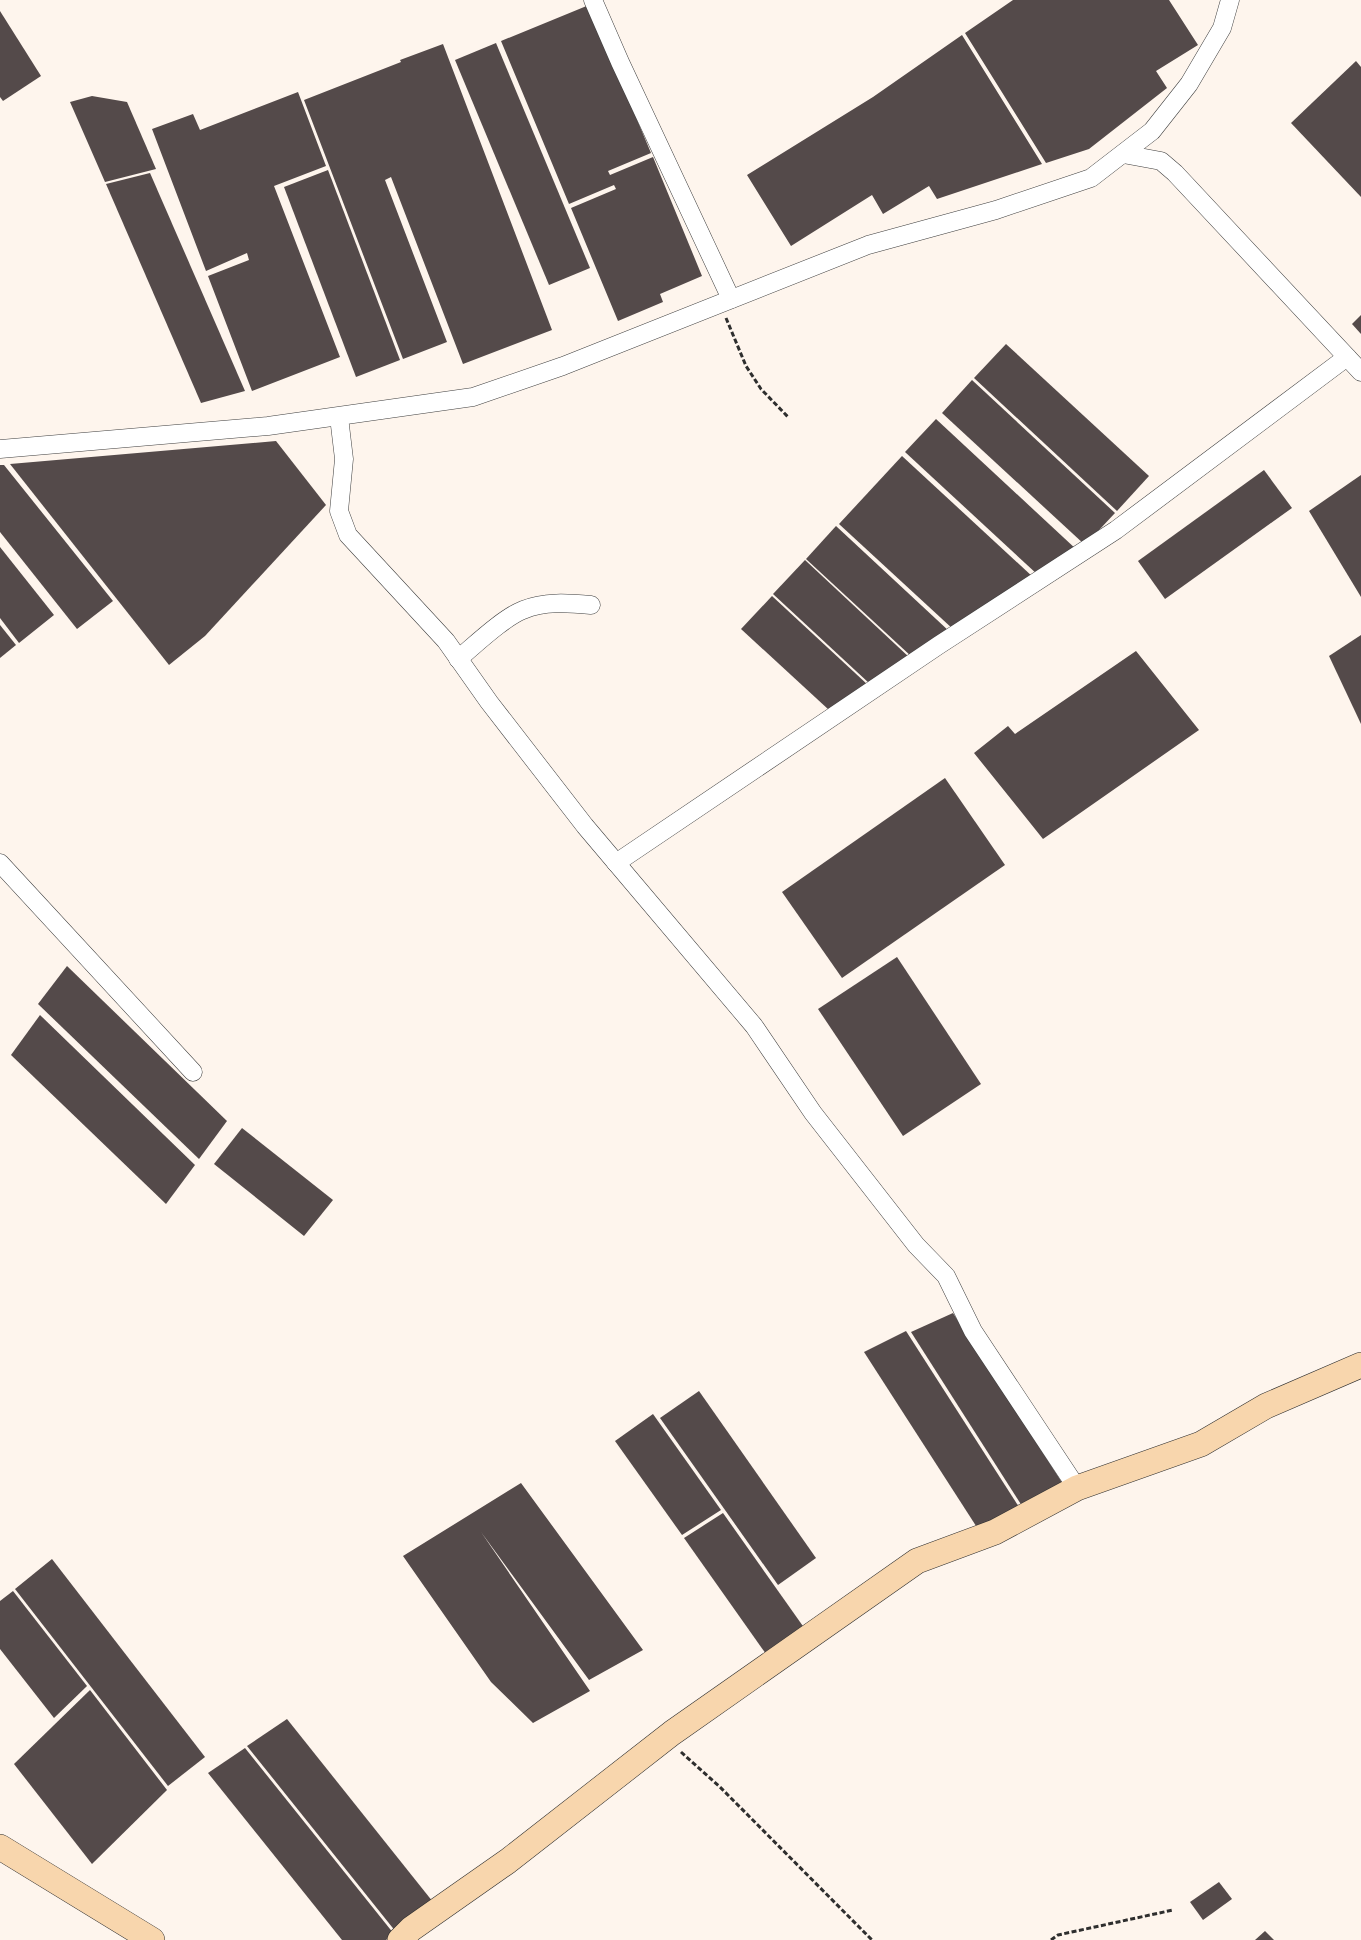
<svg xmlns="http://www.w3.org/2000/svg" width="1361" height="1940" font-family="Lora,serif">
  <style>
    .building { fill: #544a4a }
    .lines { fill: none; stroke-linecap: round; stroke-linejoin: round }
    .street-casing { stroke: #3f3f3f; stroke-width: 19 }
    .secondary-casing { stroke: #2e2e2e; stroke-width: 26 }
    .path { stroke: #2e2e2e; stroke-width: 3; stroke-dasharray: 5 2.5; stroke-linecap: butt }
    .street { stroke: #fff; stroke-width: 18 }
    .secondary { stroke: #f8d6ad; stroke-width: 25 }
  </style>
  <rect width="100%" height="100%" fill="#fef5ed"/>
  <g class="building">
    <path d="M 1013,0 L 1169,0 L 1198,45 L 1156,71 L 1167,88 L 1089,149 L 1046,163 L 965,33 Z"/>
    <path d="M 589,5 L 651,153 L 608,171 L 610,175 L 653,157 L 702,276 L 660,294 L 663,302 L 618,321 L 571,208 L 616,189 L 614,185 L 569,204 L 501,41 Z"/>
    <path d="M 0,11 L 41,76 L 3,101 L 0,97 Z"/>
    <path d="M 962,35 L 1042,164 L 937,199 L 929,186 L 883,214 L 872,195 L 791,246 L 747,175 L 873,97 Z"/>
    <path d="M 496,43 L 590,268 L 549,285 L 455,60 Z"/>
    <path d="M 443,44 L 552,330 L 463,364 L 391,177 L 385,180 L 447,342 L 403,359 L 304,100 L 401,62 L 400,60 Z"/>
    <path d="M 1356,61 L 1361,67 L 1361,197 L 1291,123 Z"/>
    <path d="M 298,92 L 326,166 L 274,186 L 340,357 L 252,391 L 208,276 L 249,260 L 247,253 L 206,271 L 152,129 L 193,114 L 200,130 Z"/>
    <path d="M 92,96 L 127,102 L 156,169 L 105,182 L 70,102 Z"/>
    <path d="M 328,170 L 400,360 L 356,377 L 284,187 Z"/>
    <path d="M 150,173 L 245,391 L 201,403 L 106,184 Z"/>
    <path d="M 1361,315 L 1361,334 L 1352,324 Z"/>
    <path d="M 1006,344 L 1149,476 L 1117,511 L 974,378 Z"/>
    <path d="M 972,380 L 1115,513 L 1085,545 L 942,413 Z"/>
    <path d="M 936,419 L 1077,550 L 1038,575 L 905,452 Z"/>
    <path d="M 276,441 L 326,505 L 205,636 L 169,665 L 10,464 Z"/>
    <path d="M 902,456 L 1034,578 L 954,630 L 839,524 Z"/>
    <path d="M 0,465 L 4,465 L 113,601 L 77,629 L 0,532 Z"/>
    <path d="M 1264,470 L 1292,508 L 1165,599 L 1138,561 Z"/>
    <path d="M 1361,475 L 1361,597 L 1309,511 Z"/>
    <path d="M 836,526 L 950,632 L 912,657 L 806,559 Z"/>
    <path d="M 0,547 L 54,615 L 19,643 L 0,618 Z"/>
    <path d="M 805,560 L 910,658 L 870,684 L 773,594 Z"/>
    <path d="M 772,596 L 868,685 L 829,710 L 741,629 Z"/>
    <path d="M 0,625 L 16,645 L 0,658 Z"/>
    <path d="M 1361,635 L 1361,724 L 1329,656 Z"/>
    <path d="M 1136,651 L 1199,730 L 1043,839 L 974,753 L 1008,726 L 1015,734 Z"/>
    <path d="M 945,778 L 1005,865 L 842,978 L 782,892 Z"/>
    <path d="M 897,957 L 981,1084 L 903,1136 L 818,1009 Z"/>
    <path d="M 67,966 L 227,1121 L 199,1159 L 38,1004 Z"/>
    <path d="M 40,1015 L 195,1165 L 166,1204 L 11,1055 Z"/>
    <path d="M 242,1128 L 333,1200 L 304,1236 L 214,1164 Z"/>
    <path d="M 953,1313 L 1063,1484 L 1022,1506 L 911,1332 Z"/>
    <path d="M 906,1331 L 1019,1507 L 978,1529 L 864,1352 Z"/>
    <path d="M 699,1391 L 816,1558 L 778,1585 L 660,1418 Z"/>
    <path d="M 653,1414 L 721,1510 L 682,1535 L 615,1441 Z"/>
    <path d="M 521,1483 L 643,1650 L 589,1680 L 481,1532 L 590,1691 L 533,1723 L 491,1682 L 403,1556 Z"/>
    <path d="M 723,1513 L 805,1629 L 766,1654 L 684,1538 Z"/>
    <path d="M 52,1559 L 205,1757 L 168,1786 L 15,1589 Z"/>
    <path d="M 13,1591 L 87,1686 L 54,1718 L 0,1649 L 0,1601 Z"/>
    <path d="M 90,1690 L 167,1790 L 92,1864 L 14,1764 Z"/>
    <path d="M 287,1719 L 433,1902 L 396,1932 L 247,1746 Z"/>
    <path d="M 245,1748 L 394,1934 L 386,1940 L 342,1940 L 208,1773 Z"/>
    <path d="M 1219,1882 L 1232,1899 L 1203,1920 L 1190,1902 Z"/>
    <path d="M 1265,1931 L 1274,1940 L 1255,1940 Z"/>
  </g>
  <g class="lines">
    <g class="street-casing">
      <g id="street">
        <path d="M 593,0 L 620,62 L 731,299"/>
        <path d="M 1123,154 L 1161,161 L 1175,173 L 1361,372"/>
        <path d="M 339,417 L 344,459 L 339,511 L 348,535 L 446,641 L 489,702 L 585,826 L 754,1026 L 813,1113 L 916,1245 L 946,1276 L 973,1331 L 1077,1488"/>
        <path d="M 0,449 L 268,426 L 473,397 L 563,366 L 868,245 L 996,210 L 1091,178 L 1152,131 L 1189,84 L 1222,28 L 1230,0"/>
        <path d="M 458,659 C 475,645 503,618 523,610 C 544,601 569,603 591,605"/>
        <path d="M 0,863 L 193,1072"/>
        <path d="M 616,863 L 939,645 L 1116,530 L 1347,357"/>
      </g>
    </g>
    <g class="secondary-casing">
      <g id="secondary">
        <path d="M 0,1847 L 152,1940"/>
        <path d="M 400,1940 L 411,1929 L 508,1861 L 672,1733 L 917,1561 L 995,1532 L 1077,1488 L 1201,1444 L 1266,1406 L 1361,1365"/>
      </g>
    </g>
    <g class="path">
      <path d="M 726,318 L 746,366 L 761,389 L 789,418"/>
      <path d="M 681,1752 L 720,1787 L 872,1940"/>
      <path d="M 1051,1940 L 1058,1935 L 1173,1910"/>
    </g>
    <use href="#street" class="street"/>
    <use href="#secondary" class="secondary"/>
  </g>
</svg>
